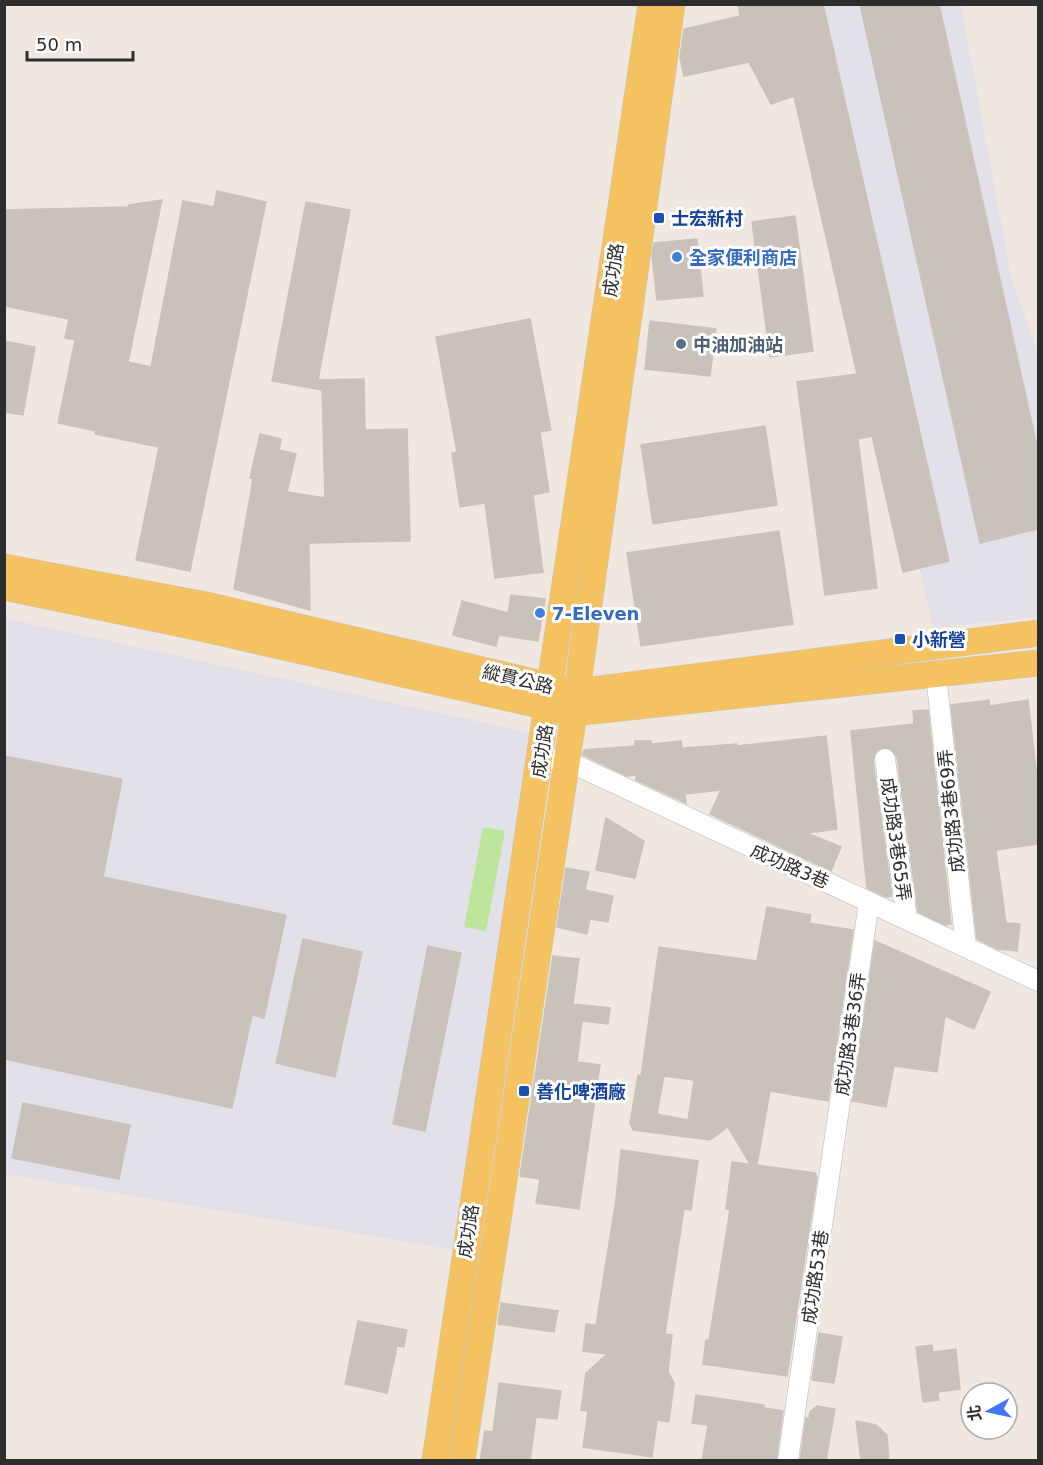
<svg xmlns="http://www.w3.org/2000/svg" width="1043" height="1465" font-family="'DejaVu Sans','Noto Sans TC',sans-serif">
  <style>
    .industrial { fill: #e2e0e8 }
    .green { fill: #bde69c }
    .building { fill: #c8c2bb; stroke: #cbc3b9; stroke-width: 1.5; fill-rule: evenodd }
    .lines { fill: none; stroke-linecap: round; stroke-linejoin: round }
    .minor-casing { stroke: #b3b7c1; stroke-width: 21 }
    .major-casing { stroke: #c8c8c8; stroke-width: 27 }
    .minor { stroke: #fff; stroke-width: 20 }
    .major { stroke: #f4c260; stroke-width: 26 }
    .transit-dot { fill: #1a4fb4; stroke: #fff; stroke-width: 2 }
    .shop-dot { fill: #3f7fe0; stroke: #fff; stroke-width: 2 }
    .service-dot { fill: #5c6f8a; stroke: #fff; stroke-width: 2 }
    .labels { text-anchor: middle; dominant-baseline: central; stroke-width: 6; stroke-linejoin: round; paint-order: stroke }
    .transit-label { font-size: 18px; font-weight: bold; fill: #164399; stroke: #fff; text-anchor: start }
    .shop-label { font-size: 18px; font-weight: bold; fill: #366cbe; stroke: #fff; text-anchor: start }
    .street-label { font-size: 18px; fill: #2d2d2d; stroke: #fff }
    .service-label { font-size: 18px; font-weight: bold; fill: #4e5e75; stroke: #fff; text-anchor: start }
  </style>
  <rect width="100%" height="100%" fill="#efe7e0"/>
  <g class="industrial">
    <path d="M 791,5 L 961,5 L 1012,281 L 1038,351 L 1038,617 L 933,628 Z"/>
    <path d="M 4,618 L 541,735 L 466,1159 L 453,1250 L 5,1174 Z"/>
  </g>
  <path class="green" d="M 483,827 L 505,831 L 486,931 L 464,927 Z"/>
  <g class="building">
    <path d="M 738,4 L 823,4 L 949,561 L 903,572 L 872,436 L 858,439 L 877,588 L 825,595 L 797,382 L 857,374 L 794,96 L 771,104 L 749,62 L 684,76 L 680,57 L 684,29 L 740,16 Z"/>
    <path d="M 860,4 L 939,4 L 1036,442 L 1038,441 L 1038,529 L 980,543 Z"/>
    <path d="M 217,191 L 266,202 L 190,571 L 136,560 L 159,447 L 95,434 L 96,431 L 58,423 L 75,340 L 65,338 L 69,319 L 4,306 L 4,210 L 128,207 L 129,205 L 162,200 L 128,362 L 151,367 L 183,201 L 214,207 Z"/>
    <path d="M 306,202 L 350,210 L 318,380 L 364,379 L 365,430 L 407,429 L 410,541 L 309,543 L 310,610 L 234,589 L 253,479 L 250,478 L 260,434 L 281,439 L 279,450 L 296,454 L 287,492 L 325,498 L 322,390 L 272,381 Z"/>
    <path d="M 795,216 L 813,351 L 770,357 L 752,222 Z"/>
    <path d="M 697,239 L 703,296 L 657,300 L 652,255 L 654,243 Z"/>
    <path d="M 530,319 L 551,430 L 540,432 L 549,492 L 533,495 L 543,572 L 495,578 L 485,503 L 460,507 L 452,453 L 457,452 L 436,337 Z"/>
    <path d="M 650,321 L 716,329 L 710,376 L 645,369 Z"/>
    <path d="M 4,341 L 35,347 L 23,415 L 4,412 Z"/>
    <path d="M 765,426 L 777,505 L 653,524 L 641,445 Z"/>
    <path d="M 779,531 L 793,624 L 641,646 L 627,553 Z"/>
    <path d="M 511,595 L 545,599 L 538,641 L 499,635 L 496,646 L 453,635 L 462,601 L 508,613 Z"/>
    <path d="M 989,700 L 990,706 L 1028,700 L 1038,786 L 1038,844 L 996,850 L 1006,923 L 1020,924 L 1017,951 L 997,949 L 977,939 L 951,705 Z"/>
    <path d="M 928,710 L 951,924 L 945,925 L 918,912 L 897,757 L 889,748 L 877,750 L 873,761 L 892,896 L 886,897 L 867,888 L 854,762 L 851,731 L 914,724 L 913,711 Z"/>
    <path d="M 826,736 L 837,829 L 807,833 L 841,847 L 831,871 L 710,814 L 721,790 L 685,794 L 686,803 L 636,780 L 636,775 L 627,776 L 583,755 L 584,750 L 635,746 L 635,741 L 651,741 L 651,744 L 681,741 L 682,748 L 737,744 L 737,746 Z"/>
    <path d="M 4,756 L 122,779 L 103,877 L 286,915 L 264,1018 L 252,1015 L 232,1108 L 4,1059 Z"/>
    <path d="M 606,818 L 644,841 L 635,878 L 596,870 Z"/>
    <path d="M 566,868 L 589,872 L 585,890 L 613,896 L 608,922 L 590,919 L 587,934 L 557,927 Z"/>
    <path d="M 767,907 L 811,915 L 809,923 L 853,930 L 828,1101 L 770,1091 L 757,1165 L 815,1173 L 817,1178 L 787,1376 L 703,1364 L 706,1340 L 709,1340 L 730,1210 L 726,1209 L 732,1162 L 750,1164 L 728,1127 L 710,1140 L 633,1130 L 630,1123 L 638,1075 L 641,1076 L 659,947 L 757,961 ZM 664,1076 L 694,1080 L 688,1120 L 657,1114 Z"/>
    <path d="M 303,939 L 362,952 L 335,1077 L 276,1063 Z"/>
    <path d="M 875,941 L 990,992 L 974,1029 L 945,1016 L 937,1072 L 894,1066 L 886,1107 L 852,1101 Z"/>
    <path d="M 428,946 L 461,953 L 425,1131 L 393,1124 Z"/>
    <path d="M 553,956 L 579,959 L 573,1004 L 610,1008 L 608,1024 L 582,1021 L 577,1062 L 600,1065 L 579,1209 L 536,1203 L 540,1179 L 520,1176 Z"/>
    <path d="M 23,1103 L 130,1125 L 119,1179 L 12,1158 Z"/>
    <path d="M 621,1150 L 698,1161 L 691,1210 L 684,1209 L 665,1334 L 672,1335 L 668,1372 L 674,1383 L 669,1422 L 657,1420 L 652,1457 L 583,1447 L 588,1411 L 581,1410 L 586,1373 L 607,1354 L 583,1351 L 586,1324 L 596,1325 L 616,1199 Z"/>
    <path d="M 501,1303 L 558,1311 L 554,1332 L 498,1324 Z"/>
    <path d="M 358,1321 L 407,1330 L 404,1347 L 397,1346 L 387,1393 L 345,1384 Z"/>
    <path d="M 819,1333 L 842,1337 L 834,1383 L 812,1380 Z"/>
    <path d="M 932,1345 L 933,1352 L 956,1349 L 960,1389 L 938,1392 L 939,1400 L 923,1402 L 916,1347 Z"/>
    <path d="M 499,1383 L 561,1391 L 557,1419 L 536,1417 L 530,1461 L 480,1461 L 485,1431 L 493,1432 Z"/>
    <path d="M 696,1395 L 764,1405 L 764,1408 L 783,1411 L 776,1461 L 702,1461 L 708,1425 L 692,1423 Z"/>
    <path d="M 817,1406 L 835,1409 L 826,1461 L 800,1461 L 806,1418 L 809,1419 L 810,1412 Z"/>
    <path d="M 856,1421 L 876,1425 L 887,1435 L 889,1461 L 861,1461 Z"/>
  </g>
  <g class="lines">
    <g class="minor-casing">
      <g id="minor">
        <path d="M 936,675 L 966,947"/>
        <path d="M 541,758 L 567,761 L 1038,981"/>
        <path d="M 885,759 L 907,919"/>
        <path d="M 788,1460 L 869,902"/>
      </g>
    </g>
    <g class="major-casing">
      <g id="major">
        <path d="M 4,567 L 206,605 L 576,692 L 1038,633"/>
        <path d="M 4,587 L 201,628 L 574,713 L 1038,663"/>
        <path d="M 435,1460 L 651,4"/>
        <path d="M 462,1460 L 574,713 L 672,4"/>
      </g>
    </g>
    <use href="#minor" class="minor"/>
    <use href="#major" class="major"/>
  </g>
  <g class="transit-dot">
    <rect x="653" y="212" width="12" height="12" rx="3"/>
    <rect x="894" y="633" width="12" height="12" rx="3"/>
    <rect x="518" y="1085" width="12" height="12" rx="3"/>
  </g>
  <g class="shop-dot">
    <circle cx="677" cy="257" r="6"/>
    <circle cx="540" cy="613" r="6"/>
  </g>
  <circle class="service-dot" cx="681" cy="344" r="6"/>
  <g class="labels">
    <g class="transit-label">
      <text x="671" y="218">士宏新村</text>
      <text x="912" y="639">小新營</text>
      <text x="536" y="1091">善化啤酒廠</text>
    </g>
    <g class="shop-label">
      <text x="689" y="257">全家便利商店</text>
      <text x="552" y="613">7-Eleven</text>
    </g>
    <g class="street-label">
      <text transform="translate(613 270) rotate(-82)">成功路</text>
      <text transform="translate(518 679) rotate(13)">縱貫公路</text>
      <text transform="translate(542 751) rotate(-81)">成功路</text>
      <text transform="translate(951 811) rotate(-96)">成功路3巷69弄</text>
      <text transform="translate(896 839) rotate(82)">成功路3巷65弄</text>
      <text transform="translate(790 866) rotate(24)">成功路3巷</text>
      <text transform="translate(850 1034) rotate(-82)">成功路3巷36弄</text>
      <text transform="translate(468 1231) rotate(-81)">成功路</text>
      <text transform="translate(815 1277) rotate(-82)">成功路53巷</text>
    </g>
    <g class="service-label">
      <text x="693" y="344">中油加油站</text>
    </g>
  </g>
  <rect width="1043" height="1465" fill="none" stroke="#2d2d2d" stroke-width="12"/>
  <g transform="translate(989 1411) rotate(262)"><circle r="28" fill="#ffffff" stroke="#ababab" stroke-width="1.5"/>
  <path d="M0-4.5L10 22L0 15L-10 22Z" fill="#3f76fd"/>
  <text y="-9" font-size="16" font-weight="bold" text-anchor="middle" fill="#2d2d2d">北</text>
  </g>
  <path d="M27 51v9h106v-9" fill="none" stroke="#2d2d2d" stroke-width="3"/>
  <text x="36" y="51" font-size="18" fill="#2d2d2d" stroke="#ffffff" stroke-width="4.5" paint-order="stroke">50 m</text>
</svg>
